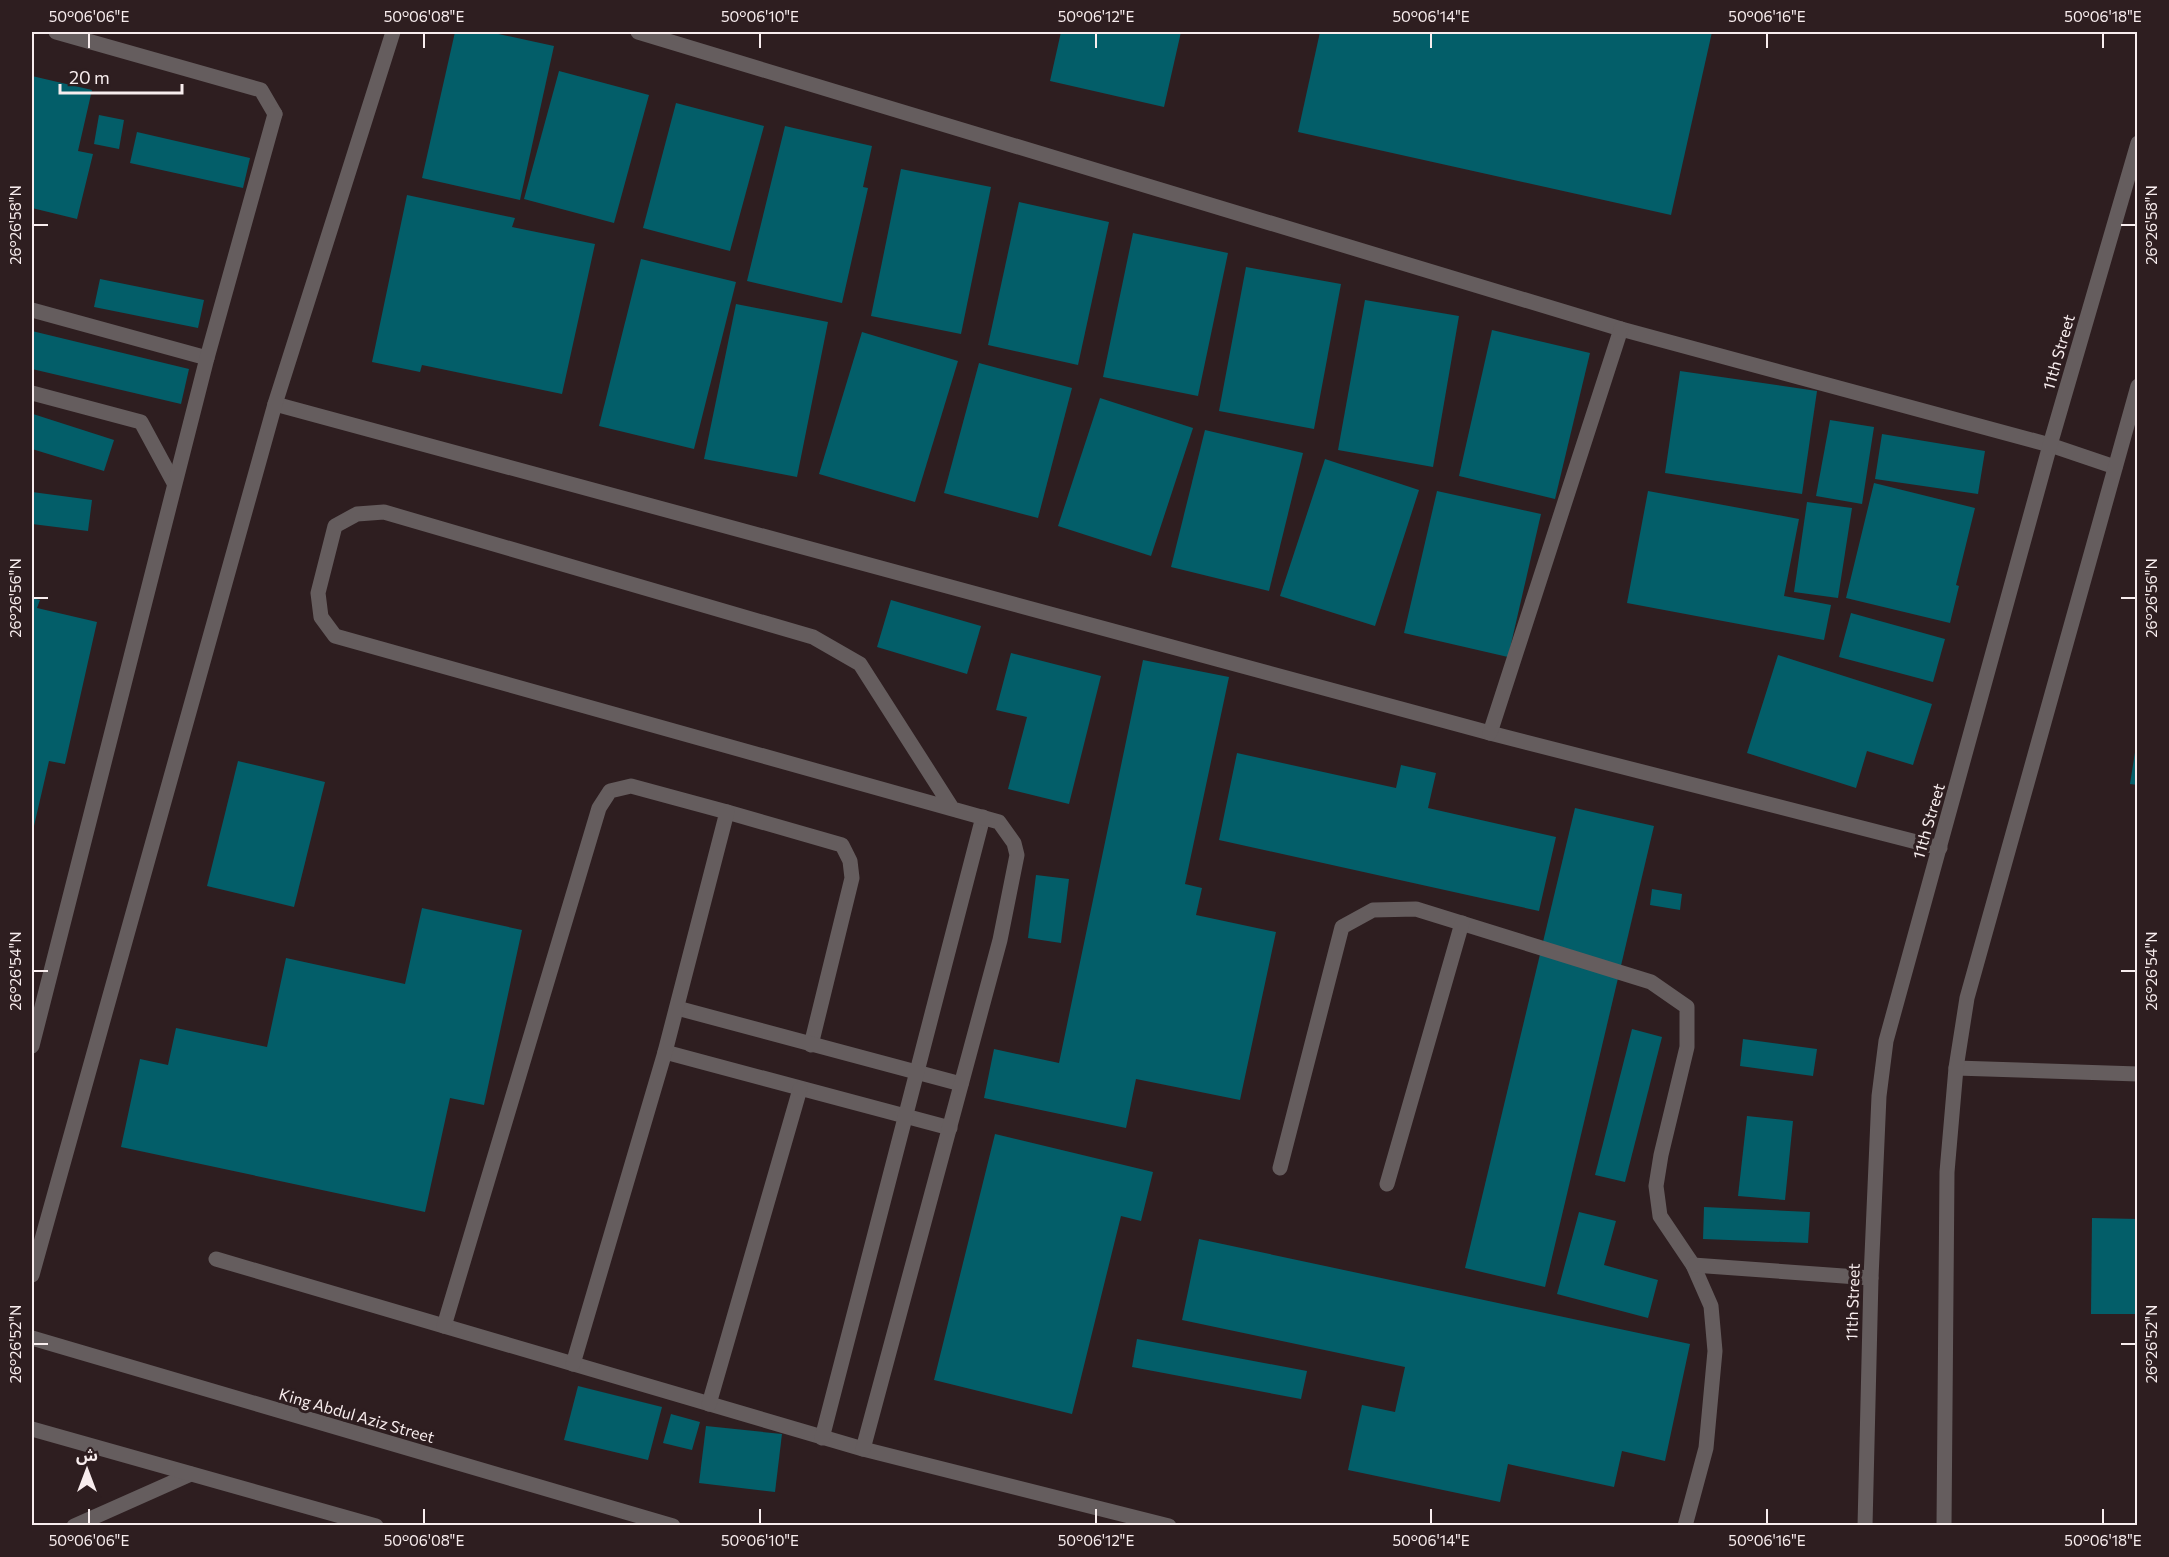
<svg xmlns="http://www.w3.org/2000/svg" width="2169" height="1557" font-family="Commissioner,'Noto Sans Arabic',sans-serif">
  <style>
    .building { fill: #035e69 }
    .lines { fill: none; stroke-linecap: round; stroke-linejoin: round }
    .service { stroke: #655d5e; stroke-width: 15 }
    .minor { stroke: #655d5e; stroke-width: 15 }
    .tertiary { stroke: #655d5e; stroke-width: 15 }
    .ticks { fill: none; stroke: #f8edee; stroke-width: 2 }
    .labels { text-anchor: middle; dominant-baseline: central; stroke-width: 6; stroke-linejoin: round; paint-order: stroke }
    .street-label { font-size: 16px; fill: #f8edee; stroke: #2e1e20 }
    .neatline { fill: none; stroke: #f8edee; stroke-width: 2 }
    .ticks-label { font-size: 15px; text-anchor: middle; fill: #f8edee }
  </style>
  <rect width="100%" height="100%" fill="#2e1e20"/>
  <g class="building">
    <path d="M 455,32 L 489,32 L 554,46 L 520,200 L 422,178 Z"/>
    <path d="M 1061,32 L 1181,32 L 1164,107 L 1050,81 Z"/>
    <path d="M 1320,32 L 1712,32 L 1671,215 L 1298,132 Z"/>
    <path d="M 559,71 L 649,95 L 614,223 L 524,199 Z"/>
    <path d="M 32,76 L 92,90 L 78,151 L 93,154 L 77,219 L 32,208 Z"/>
    <path d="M 676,103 L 764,126 L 730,251 L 643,228 Z"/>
    <path d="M 99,115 L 124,120 L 119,149 L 94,144 Z"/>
    <path d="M 785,126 L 872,146 L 863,187 L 868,188 L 842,303 L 747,281 Z"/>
    <path d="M 137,132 L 250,158 L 243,188 L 130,163 Z"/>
    <path d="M 901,169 L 991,187 L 961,334 L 871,316 Z"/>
    <path d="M 407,195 L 515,218 L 512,227 L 595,244 L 562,394 L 422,365 L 420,372 L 372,362 Z"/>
    <path d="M 1019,202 L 1109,222 L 1078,365 L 988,345 Z"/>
    <path d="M 1133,233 L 1228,253 L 1198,396 L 1103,377 Z"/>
    <path d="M 641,259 L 736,282 L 694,449 L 599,426 Z"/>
    <path d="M 1246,267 L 1341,284 L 1314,429 L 1219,411 Z"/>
    <path d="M 100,279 L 204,300 L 198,328 L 94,307 Z"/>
    <path d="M 1365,300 L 1459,316 L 1433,467 L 1338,450 Z"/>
    <path d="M 736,304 L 828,322 L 797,477 L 704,459 Z"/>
    <path d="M 1492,330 L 1590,353 L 1555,499 L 1459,476 Z"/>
    <path d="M 32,331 L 189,369 L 181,404 L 32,369 Z"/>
    <path d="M 862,332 L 958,361 L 915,502 L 819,474 Z"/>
    <path d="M 979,363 L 1072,388 L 1038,518 L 944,493 Z"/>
    <path d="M 1680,371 L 1817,391 L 1802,494 L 1665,473 Z"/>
    <path d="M 1100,398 L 1193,428 L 1151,556 L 1058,526 Z"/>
    <path d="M 33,414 L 114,440 L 104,471 L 32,449 Z"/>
    <path d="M 1830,420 L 1874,427 L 1862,504 L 1816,496 Z"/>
    <path d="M 1205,430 L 1303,453 L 1269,591 L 1171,567 Z"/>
    <path d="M 1882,434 L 1985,451 L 1978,494 L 1875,479 Z"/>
    <path d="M 1325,459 L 1419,490 L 1375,626 L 1280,596 Z"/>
    <path d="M 1874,483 L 1975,508 L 1956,585 L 1959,586 L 1950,623 L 1846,598 Z"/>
    <path d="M 1437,491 L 1541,514 L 1508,657 L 1404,633 Z"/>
    <path d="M 1648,491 L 1799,519 L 1784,596 L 1831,605 L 1824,640 L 1627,603 Z"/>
    <path d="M 32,492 L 92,500 L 88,531 L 32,524 Z"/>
    <path d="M 1807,502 L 1852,508 L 1838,598 L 1794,592 Z"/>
    <path d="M 32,598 L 40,600 L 37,608 L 97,622 L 65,764 L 49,761 L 34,826 L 32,826 Z"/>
    <path d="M 891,600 L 981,626 L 967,674 L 877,647 Z"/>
    <path d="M 1851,613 L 1945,639 L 1933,682 L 1839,657 Z"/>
    <path d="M 1011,653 L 1101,676 L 1069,804 L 1008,789 L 1027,717 L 996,710 Z"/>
    <path d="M 1778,655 L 1932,704 L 1913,765 L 1867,751 L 1856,788 L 1747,753 Z"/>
    <path d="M 1143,660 L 1229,677 L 1185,884 L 1202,888 L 1196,915 L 1276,932 L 1240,1100 L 1136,1079 L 1126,1128 L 984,1098 L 994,1049 L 1059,1063 Z"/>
    <path d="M 2136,746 L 2138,747 L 2138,785 L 2130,784 Z"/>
    <path d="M 1237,753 L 1396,788 L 1401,765 L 1436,773 L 1428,808 L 1556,837 L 1539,911 L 1219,840 Z"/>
    <path d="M 238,761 L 325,782 L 294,907 L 207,886 Z"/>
    <path d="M 1575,808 L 1654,826 L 1545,1287 L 1465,1268 Z"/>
    <path d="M 1036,875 L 1069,879 L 1061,943 L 1028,938 Z"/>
    <path d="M 1652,889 L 1682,894 L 1680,910 L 1650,905 Z"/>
    <path d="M 422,908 L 522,930 L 484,1105 L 450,1098 L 425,1212 L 121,1147 L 140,1059 L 168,1065 L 176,1028 L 267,1047 L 286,958 L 405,984 Z"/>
    <path d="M 1632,1029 L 1662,1037 L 1625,1182 L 1595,1175 Z"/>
    <path d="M 1743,1039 L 1817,1049 L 1813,1076 L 1740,1066 Z"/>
    <path d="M 1747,1116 L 1793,1121 L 1785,1200 L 1738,1196 Z"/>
    <path d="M 995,1134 L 1153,1172 L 1141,1221 L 1121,1216 L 1072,1414 L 934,1380 Z"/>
    <path d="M 1704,1207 L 1810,1212 L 1808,1243 L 1703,1239 Z"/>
    <path d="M 1579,1212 L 1616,1221 L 1604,1265 L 1658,1280 L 1648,1318 L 1557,1294 Z"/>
    <path d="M 2092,1218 L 2138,1219 L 2138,1314 L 2091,1314 Z"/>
    <path d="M 1199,1239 L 1690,1344 L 1665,1461 L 1622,1451 L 1614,1487 L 1508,1464 L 1500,1502 L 1348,1470 L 1362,1405 L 1395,1412 L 1405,1367 L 1182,1320 Z"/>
    <path d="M 1137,1339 L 1307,1371 L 1301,1399 L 1132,1367 Z"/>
    <path d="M 578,1386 L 662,1407 L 648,1460 L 564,1440 Z"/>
    <path d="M 671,1414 L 700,1422 L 692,1450 L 663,1443 Z"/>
    <path d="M 706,1426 L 782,1434 L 775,1492 L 699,1483 Z"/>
  </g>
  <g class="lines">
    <g class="service">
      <path d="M 56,32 L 261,90 L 275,114"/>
      <path d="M 32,310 L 207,358"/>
      <path d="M 32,393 L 141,422 L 174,483"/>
      <path d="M 727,812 L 842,845 L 850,861 L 852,878 L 811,1045"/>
      <path d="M 677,1008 L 961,1084"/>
      <path d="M 665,1052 L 950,1128"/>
      <path d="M 1280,1168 L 1342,927 L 1373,910 L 1416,909 L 1651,982 L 1687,1007 L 1687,1047 L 1661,1155 L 1656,1186 L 1660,1216 L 1693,1265 L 1711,1306 L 1715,1351 L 1706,1448 L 1685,1526"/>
      <path d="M 1387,1184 L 1462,923"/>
      <path d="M 216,1259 L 863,1449 L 1169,1526"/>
      <path d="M 1693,1265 L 1871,1278"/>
      <path d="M 444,1326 L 599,808 L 610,791 L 631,786 L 727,812 L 665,1052 L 573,1364"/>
      <path d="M 709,1404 L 800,1089"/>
      <path d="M 822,1438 L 983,817"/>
      <path d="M 863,1449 L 1000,940 L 1017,855 L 1014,843 L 999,822 L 335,636 L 321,617 L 318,593 L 335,526 L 357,514 L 384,512 L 813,637 L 860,664 L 952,808"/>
    </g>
    <g class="minor">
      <path d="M 638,32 L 1621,329 L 2050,445 L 2115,467"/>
      <path d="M 275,404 L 1490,733 L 1940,848"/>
      <path d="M 1490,733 L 1621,329"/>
      <path d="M 32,1046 L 207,358 L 275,114"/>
      <path d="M 1956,1068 L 2138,1074"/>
      <path d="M 32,1275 L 275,404 L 393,32"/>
      <path d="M 74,1526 L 191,1474"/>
    </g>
    <g class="tertiary">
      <path d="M 32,1338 L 673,1526"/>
      <path d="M 32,1429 L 376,1526"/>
      <path d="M 1865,1526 L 1871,1278 L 1879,1096 L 1886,1041 L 2050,445 L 2138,143"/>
      <path d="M 1944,1526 L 1947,1172 L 1956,1068 L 1967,998 L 2138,386"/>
    </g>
  </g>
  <path class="ticks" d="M 89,33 L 89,48M 424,33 L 424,48M 760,33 L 760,48M 1096,33 L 1096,48M 1431,33 L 1431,48M 1767,33 L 1767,48M 2103,33 L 2103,48M 33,225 L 48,225M 2121,225 L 2136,225M 33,598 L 48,598M 2121,598 L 2136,598M 33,971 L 48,971M 2121,971 L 2136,971M 33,1344 L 48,1344M 2121,1344 L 2136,1344M 89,1509 L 89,1524M 424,1509 L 424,1524M 760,1509 L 760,1524M 1096,1509 L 1096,1524M 1431,1509 L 1431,1524M 1767,1509 L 1767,1524M 2103,1509 L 2103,1524"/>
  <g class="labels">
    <g class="street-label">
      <text transform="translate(2058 352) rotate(-74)">11th Street</text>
      <text transform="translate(1928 821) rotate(-74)">11th Street</text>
      <text transform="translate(1852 1302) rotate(-88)">11th Street</text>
      <text transform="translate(357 1415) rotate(16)">King Abdul Aziz Street</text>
    </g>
  </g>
  <rect width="2169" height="1557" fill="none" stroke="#2e1e20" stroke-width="66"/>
  <g transform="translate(87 1470)" stroke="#2e1e20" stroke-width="4.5" paint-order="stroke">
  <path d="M0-4.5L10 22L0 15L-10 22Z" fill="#f8edee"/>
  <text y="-9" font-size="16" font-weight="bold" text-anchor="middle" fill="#f8edee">ش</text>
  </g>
  <path d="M60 84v9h122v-9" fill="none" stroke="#f8edee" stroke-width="3"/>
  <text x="69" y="84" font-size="18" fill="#f8edee" stroke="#2e1e20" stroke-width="4.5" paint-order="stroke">20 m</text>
  <rect x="33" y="33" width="2103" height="1491" class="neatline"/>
  <g class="ticks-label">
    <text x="89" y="22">50°06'06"E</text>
    <text x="424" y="22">50°06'08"E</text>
    <text x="760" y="22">50°06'10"E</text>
    <text x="1096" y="22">50°06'12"E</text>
    <text x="1431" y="22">50°06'14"E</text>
    <text x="1767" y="22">50°06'16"E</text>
    <text x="2103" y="22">50°06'18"E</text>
    <text transform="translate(16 225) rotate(-90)" y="5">26°26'58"N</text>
    <text transform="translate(2152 225) rotate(-90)" y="5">26°26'58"N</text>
    <text transform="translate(16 598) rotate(-90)" y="5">26°26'56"N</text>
    <text transform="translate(2152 598) rotate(-90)" y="5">26°26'56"N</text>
    <text transform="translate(16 971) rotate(-90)" y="5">26°26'54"N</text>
    <text transform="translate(2152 971) rotate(-90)" y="5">26°26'54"N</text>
    <text transform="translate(16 1344) rotate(-90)" y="5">26°26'52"N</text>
    <text transform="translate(2152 1344) rotate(-90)" y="5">26°26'52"N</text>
    <text x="89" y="1546">50°06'06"E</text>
    <text x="424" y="1546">50°06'08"E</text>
    <text x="760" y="1546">50°06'10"E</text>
    <text x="1096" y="1546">50°06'12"E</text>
    <text x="1431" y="1546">50°06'14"E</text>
    <text x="1767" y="1546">50°06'16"E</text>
    <text x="2103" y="1546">50°06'18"E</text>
  </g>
</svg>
